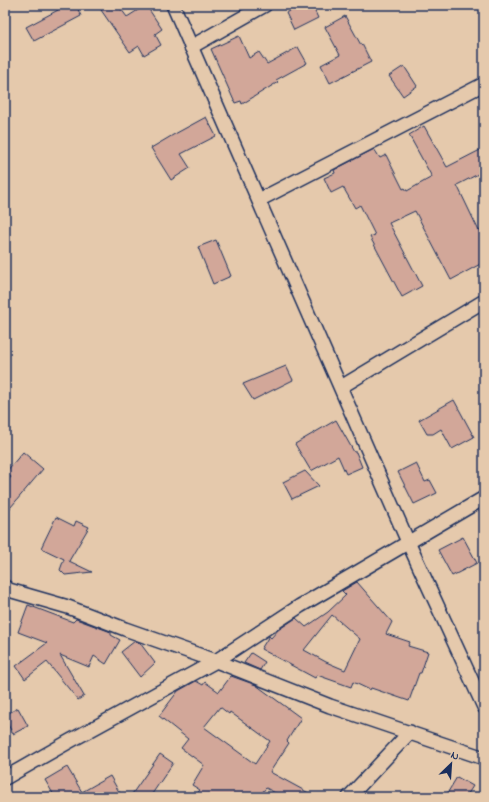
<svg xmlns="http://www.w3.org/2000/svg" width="489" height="802" font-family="'Indie Flower',sans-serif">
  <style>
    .building { fill: #d2a799; stroke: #1b2f5e; fill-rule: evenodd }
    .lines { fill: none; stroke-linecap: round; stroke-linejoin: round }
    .minor-casing { stroke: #1b2f5e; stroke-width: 16 }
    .minor { stroke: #e5c9ac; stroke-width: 13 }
  </style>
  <rect width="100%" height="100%" fill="#e5c9ac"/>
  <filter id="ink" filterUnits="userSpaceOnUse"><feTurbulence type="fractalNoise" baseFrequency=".025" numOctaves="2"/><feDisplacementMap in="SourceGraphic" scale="8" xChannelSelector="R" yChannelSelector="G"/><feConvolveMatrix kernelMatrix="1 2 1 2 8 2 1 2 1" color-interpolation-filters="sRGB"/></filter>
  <g filter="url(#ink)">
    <g class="building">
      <path d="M 55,5 L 76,5 L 81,16 L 34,41 L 26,27 L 58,10 Z"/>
      <path d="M 108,5 L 118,5 L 127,17 L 146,5 L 162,29 L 155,34 L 161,45 L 144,55 L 139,46 L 130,52 L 101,10 Z"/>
      <path d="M 303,5 L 312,5 L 318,18 L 294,30 L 286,13 Z"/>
      <path d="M 345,16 L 361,45 L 362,44 L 371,62 L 330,83 L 321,65 L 340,55 L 325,27 Z"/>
      <path d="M 239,36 L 249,58 L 259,52 L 267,64 L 298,47 L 307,63 L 276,80 L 278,82 L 242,104 L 241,101 L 235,103 L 211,49 Z"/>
      <path d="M 404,66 L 417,86 L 403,96 L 389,76 Z"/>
      <path d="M 206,117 L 216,136 L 181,154 L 190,168 L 171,180 L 151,148 L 173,135 Z"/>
      <path d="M 424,126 L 447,167 L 484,148 L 484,171 L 457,185 L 479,231 L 484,228 L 484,262 L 451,280 L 415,211 L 389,223 L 422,286 L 402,297 L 370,237 L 375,235 L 360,205 L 355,208 L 343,187 L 331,193 L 324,178 L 335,173 L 334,170 L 374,149 L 380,158 L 386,155 L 403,189 L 405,188 L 407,191 L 432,177 L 409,135 Z"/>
      <path d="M 216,240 L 231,276 L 213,284 L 198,247 Z"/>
      <path d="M 286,366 L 293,380 L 253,400 L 243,384 Z"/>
      <path d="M 454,400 L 474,437 L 452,449 L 441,429 L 433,434 L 427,434 L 419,420 Z"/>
      <path d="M 336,420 L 354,452 L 356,452 L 362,467 L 346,474 L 338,456 L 311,471 L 295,444 Z"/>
      <path d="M 23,452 L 43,469 L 5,514 L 5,484 L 11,477 L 6,472 Z"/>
      <path d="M 416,463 L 425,482 L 430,480 L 437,493 L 414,504 L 398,472 Z"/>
      <path d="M 305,471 L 319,486 L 292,499 L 283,482 Z"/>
      <path d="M 56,517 L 74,526 L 76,521 L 89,527 L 69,561 L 92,572 L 65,575 L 60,570 L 64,559 L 41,548 Z"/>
      <path d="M 463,537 L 477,563 L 452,576 L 438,550 Z"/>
      <path d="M 357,582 L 392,622 L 386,634 L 410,642 L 408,646 L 428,652 L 421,673 L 419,673 L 409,701 L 371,688 L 370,690 L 353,682 L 351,687 L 317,675 L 315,678 L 261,649 L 269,636 L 271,638 L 278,630 L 296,618 L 306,627 L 328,612 L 346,595 L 342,591 ZM 332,615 L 360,639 L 345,670 L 326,662 L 304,650 Z"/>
      <path d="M 28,605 L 73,622 L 76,619 L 111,632 L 111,635 L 120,640 L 106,664 L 94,656 L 89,667 L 60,655 L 84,696 L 78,700 L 47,662 L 25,679 L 16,666 L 47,643 L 18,632 Z"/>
      <path d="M 135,641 L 140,643 L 155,663 L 140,677 L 121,652 Z"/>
      <path d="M 251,653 L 265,662 L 260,670 L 244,663 Z"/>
      <path d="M 231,676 L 256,685 L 301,718 L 287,741 L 289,743 L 270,772 L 316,797 L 283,797 L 266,788 L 258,797 L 194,797 L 200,790 L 192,785 L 204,765 L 181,748 L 188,739 L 159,716 L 178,691 L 196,681 L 203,685 L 205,682 L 219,692 ZM 220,707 L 229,714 L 230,712 L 270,741 L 255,764 L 204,727 Z"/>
      <path d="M 18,708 L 28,726 L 13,734 L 5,719 L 5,715 Z"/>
      <path d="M 160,754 L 173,763 L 150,797 L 130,797 Z"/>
      <path d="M 67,767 L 82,792 L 110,776 L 122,797 L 55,797 L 45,780 Z"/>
      <path d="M 457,777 L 473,786 L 466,797 L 445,797 Z"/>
    </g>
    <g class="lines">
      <g class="minor-casing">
        <g id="minor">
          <path d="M 173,5 L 408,542 L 484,707"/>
          <path d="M 191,47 L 265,5"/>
          <path d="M 259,200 L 484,84"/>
          <path d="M 341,387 L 484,301"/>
          <path d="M 5,587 L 9,590 L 68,607 L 125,629 L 216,661 L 330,706 L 484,758"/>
          <path d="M 5,778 L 70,741 L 216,661 L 300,606 L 484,498"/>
          <path d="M 349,797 L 410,732"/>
        </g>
      </g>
      <use href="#minor" class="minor"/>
    </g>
  </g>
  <rect width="489" height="802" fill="none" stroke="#e5c9ac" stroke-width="20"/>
  <rect x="10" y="10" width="469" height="782" fill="none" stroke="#1b2f5e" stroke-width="1.5" filter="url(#ink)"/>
  <g transform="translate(451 764) rotate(25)" stroke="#e5c9ac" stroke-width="3" paint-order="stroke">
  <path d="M0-3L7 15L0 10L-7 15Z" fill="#1b2f5e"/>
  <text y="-6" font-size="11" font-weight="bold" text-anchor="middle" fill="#1b2f5e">N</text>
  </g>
</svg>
